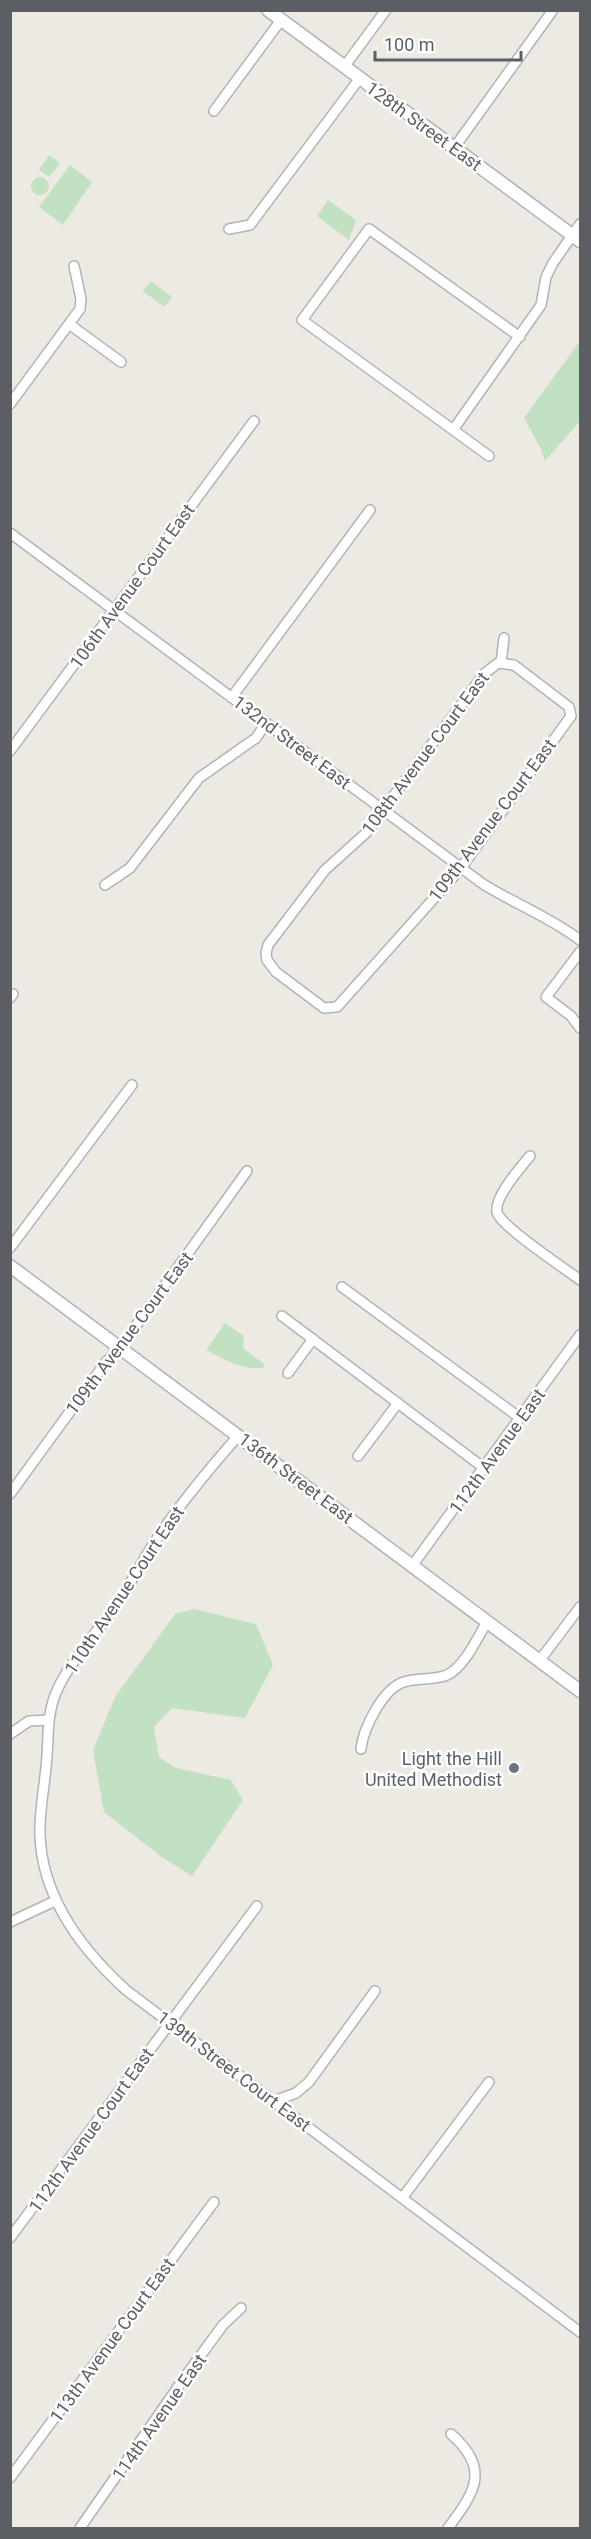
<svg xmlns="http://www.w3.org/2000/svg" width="591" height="2539" font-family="Roboto,sans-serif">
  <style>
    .green { fill: #c2e1c2 }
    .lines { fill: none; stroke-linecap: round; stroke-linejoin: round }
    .street-casing { stroke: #b0b3b7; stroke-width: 12 }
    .secondary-casing { stroke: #afb2b6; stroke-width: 15 }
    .street { stroke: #fff; stroke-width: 9 }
    .secondary { stroke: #fff; stroke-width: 12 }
    .worship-dot { fill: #6b7280; stroke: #fff; stroke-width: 2 }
    .labels { text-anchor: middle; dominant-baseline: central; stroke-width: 5; stroke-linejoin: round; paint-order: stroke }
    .street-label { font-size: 18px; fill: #5b5e62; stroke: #fff }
    .worship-label { font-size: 18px; fill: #5b616d; stroke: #fff; text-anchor: end }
  </style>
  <rect width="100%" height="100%" fill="#eceae3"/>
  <g class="green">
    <path d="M 49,155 L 60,163 L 49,177 L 39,170 Z"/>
    <path d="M 70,165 L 92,182 L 63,225 L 39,207 Z"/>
    <circle cx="40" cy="186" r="9"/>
    <path d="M 328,200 L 356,220 L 349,240 L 317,216 Z"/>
    <path d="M 151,281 L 172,297 L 164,307 L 143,291 Z"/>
    <path d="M 580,341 L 580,421 L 545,461 L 541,449 L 524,418 Z"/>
    <path d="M 225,1323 L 244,1336 L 243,1348 L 264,1364 L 263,1368 C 241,1370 225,1360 206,1350 Z"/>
    <path d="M 194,1609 L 256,1624 L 273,1665 L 245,1718 L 172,1708 L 154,1727 L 159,1757 L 176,1768 L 231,1780 L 243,1800 L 192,1876 L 163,1858 L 104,1812 L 93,1750 L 115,1697 L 175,1614 Z"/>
  </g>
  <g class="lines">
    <g class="street-casing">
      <g id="street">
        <path d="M 344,67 L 386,10"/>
        <path d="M 214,111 L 281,20"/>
        <path d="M 454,148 L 553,10"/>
        <path d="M 229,229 L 250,225 L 360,78"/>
        <path d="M 69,324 L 121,362"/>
        <path d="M 10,404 L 80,309 L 81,299 L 74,266"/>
        <path d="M 453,430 L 541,305 L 546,277 L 553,263 L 580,224"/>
        <path d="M 489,456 L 302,320 L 369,229 L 520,337"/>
        <path d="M 10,533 L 483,884 C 515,904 550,917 580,940"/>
        <path d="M 498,663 L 514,665 L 569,707 L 571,716 L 461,868 L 337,1007 L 324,1008 L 276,972 L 267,960 L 266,953 L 268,945 L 325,870 L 366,833 L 484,674 Z"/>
        <path d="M 501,663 L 504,638"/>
        <path d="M 232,697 L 370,510"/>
        <path d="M 10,751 L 254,421"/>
        <path d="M 105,885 L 130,868 L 199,778 L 256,738 L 266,723"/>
        <path d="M 580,952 L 546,997 L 571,1016 L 580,1028"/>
        <path d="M 10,998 L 13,994"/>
        <path d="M 530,1156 C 521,1167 494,1197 497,1212 C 500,1226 566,1269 580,1280"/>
        <path d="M 10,1248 L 132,1085"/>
        <path d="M 342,1287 L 520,1418"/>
        <path d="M 282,1316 L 484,1468"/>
        <path d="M 288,1373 L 313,1339"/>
        <path d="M 239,1435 C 209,1469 179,1505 154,1543 C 141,1563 130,1585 116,1605 C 96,1634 68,1663 55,1695 C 46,1719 49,1743 46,1767 C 44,1790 39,1813 40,1835 C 42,1898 81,1949 126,1990 L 580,2332"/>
        <path d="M 358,1456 L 398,1403"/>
        <path d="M 10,1494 L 106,1362 L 120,1348 L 247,1171"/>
        <path d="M 412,1566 L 580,1335"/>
        <path d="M 540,1660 L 580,1607"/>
        <path d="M 10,1734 L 29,1721 L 48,1720"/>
        <path d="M 361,1749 C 363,1729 383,1688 404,1682 C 417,1677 437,1681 449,1674 C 466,1664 477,1638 487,1622"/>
        <path d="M 10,1922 L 55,1901"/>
        <path d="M 274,2101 L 296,2093 L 309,2082 L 375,1991"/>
        <path d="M 403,2197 L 489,2082"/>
        <path d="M 10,2238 L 257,1906"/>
        <path d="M 10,2478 L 214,2202"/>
        <path d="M 80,2528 L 187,2374 L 223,2325 L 241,2308"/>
        <path d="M 448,2528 C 475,2492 491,2469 451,2434"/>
      </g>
    </g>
    <g class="secondary-casing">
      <g id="secondary">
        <path d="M 268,10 L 580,241"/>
        <path d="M 10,1266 L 580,1691"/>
      </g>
    </g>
    <use href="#street" class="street"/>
    <use href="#secondary" class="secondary"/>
  </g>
  <circle class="worship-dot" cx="514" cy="1768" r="6"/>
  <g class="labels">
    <g class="street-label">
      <text transform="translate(424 126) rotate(36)">128th Street East</text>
      <text transform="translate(132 586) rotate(-54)">106th Avenue Court East</text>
      <text transform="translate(292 742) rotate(37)">132nd Street East</text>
      <text transform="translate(425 753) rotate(-53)">108th Avenue Court East</text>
      <text transform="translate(492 820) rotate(-53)">109th Avenue Court East</text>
      <text transform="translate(129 1333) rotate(-53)">109th Avenue Court East</text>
      <text transform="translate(497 1451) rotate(-54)">112th Avenue East</text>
      <text transform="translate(296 1478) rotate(37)">136th Street East</text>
      <text transform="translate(124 1590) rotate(-56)">110th Avenue Court East</text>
      <text transform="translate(234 2071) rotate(37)">139th Street Court East</text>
      <text transform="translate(91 2130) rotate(-54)">112th Avenue Court East</text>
      <text transform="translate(112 2340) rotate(-54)">113th Avenue Court East</text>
      <text transform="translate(159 2417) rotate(-55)">114th Avenue East</text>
    </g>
    <g class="worship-label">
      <text x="502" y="1758">Light the Hill<tspan x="502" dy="21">United Methodist</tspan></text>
    </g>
  </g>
  <rect width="591" height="2539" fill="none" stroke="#5b5e62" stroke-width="24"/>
  <path d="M375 51v9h146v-9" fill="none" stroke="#5b5e62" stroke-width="3"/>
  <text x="384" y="51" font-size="18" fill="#5b5e62" stroke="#ffffff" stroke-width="4.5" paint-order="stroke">100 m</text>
</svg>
